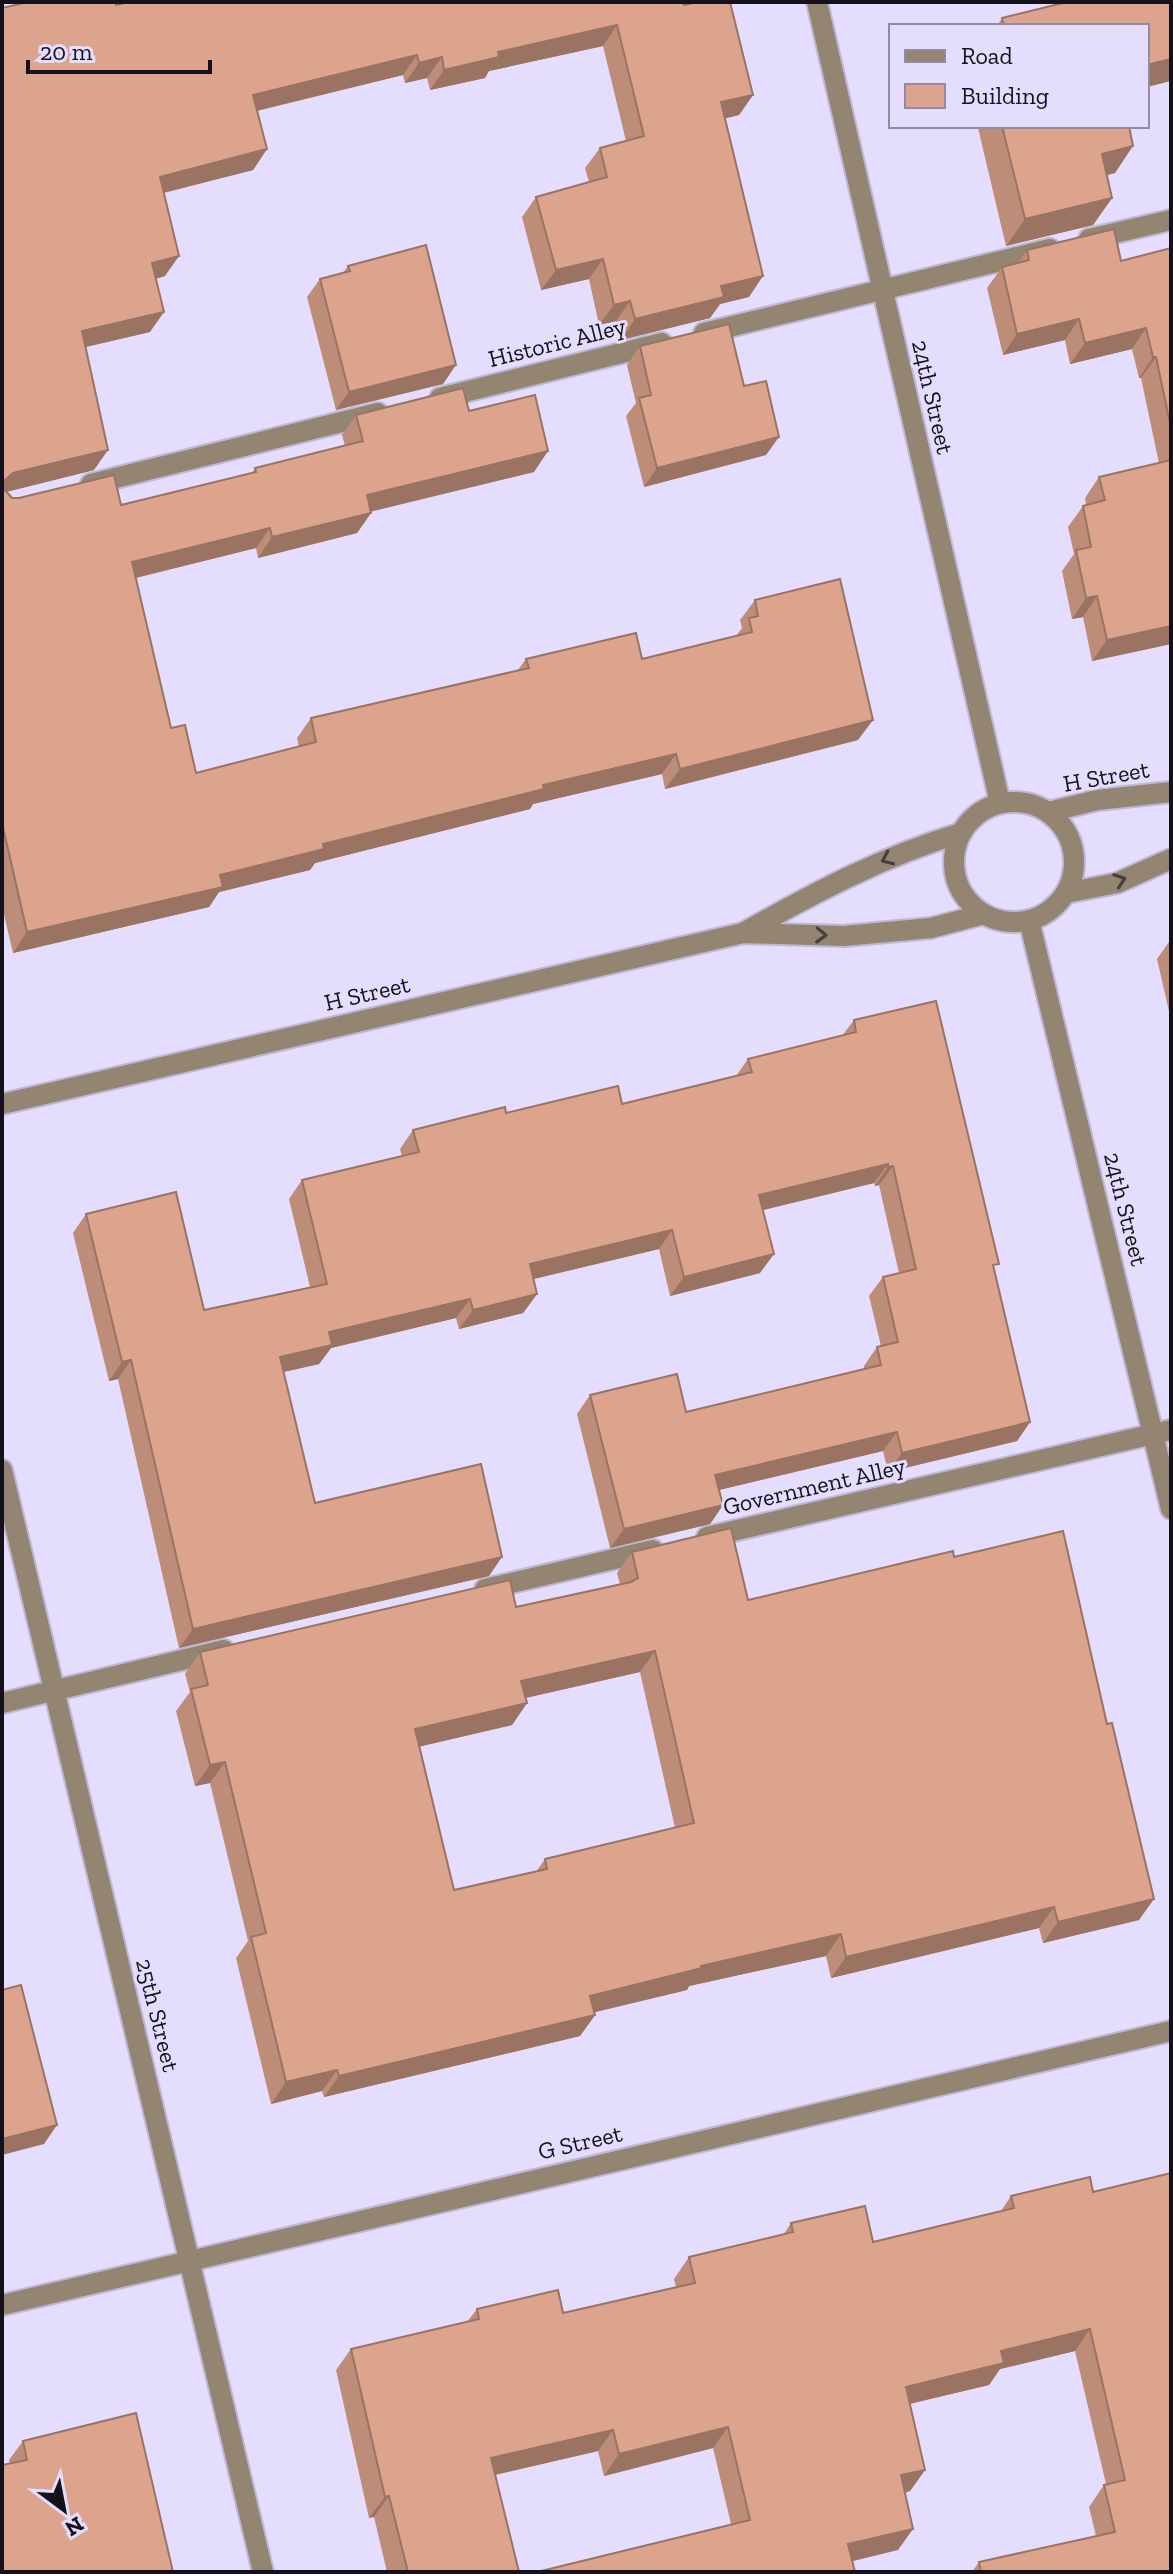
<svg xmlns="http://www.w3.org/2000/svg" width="1173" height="2574" font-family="'Zilla Slab',serif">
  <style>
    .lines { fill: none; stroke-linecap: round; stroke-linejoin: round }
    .service-casing { stroke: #bfb8d5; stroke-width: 24 }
    .minor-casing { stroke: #bfb8d5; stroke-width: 24 }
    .service { stroke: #948472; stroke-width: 20 }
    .minor { stroke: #948472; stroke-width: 20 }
    .wall { fill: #bd8d79; fill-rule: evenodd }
    .shaded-wall { fill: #9a7363 }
    .building { fill: #dca48d; stroke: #9a7363; stroke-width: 2; fill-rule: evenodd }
    .oneway { stroke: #473f3e }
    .labels { text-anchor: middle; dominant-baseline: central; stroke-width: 6; stroke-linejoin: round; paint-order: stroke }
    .street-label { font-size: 24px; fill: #14111c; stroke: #e4ddfe }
  </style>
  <rect width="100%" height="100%" fill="#e4ddfe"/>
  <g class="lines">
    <g class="service-casing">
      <g id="service">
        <path d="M 1089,239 L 1171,220"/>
        <path d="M 704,333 L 1050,249"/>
        <path d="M 440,398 L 662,343"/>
        <path d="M 91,484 L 378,413"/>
        <path d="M 707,1537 L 1171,1430"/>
        <path d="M 485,1589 L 653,1550"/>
        <path d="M 2,1703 L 224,1650"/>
      </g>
    </g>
    <g class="minor-casing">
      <g id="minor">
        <path d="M 817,2 L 1000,803"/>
        <circle cx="1014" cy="862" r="60"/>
        <path d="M 1049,812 L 1097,800 L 1171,792"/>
        <path d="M 1066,893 L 1117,883 L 1171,859"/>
        <path d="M 1029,920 L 1171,1509"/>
        <path d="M 743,933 C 814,893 883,856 961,833"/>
        <path d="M 2,1104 L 743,933 L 844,936 L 931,928 L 984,914"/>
        <path d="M 2,1470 L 263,2572"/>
        <path d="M 2,2305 L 1171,2031"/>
      </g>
    </g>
    <use href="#service" class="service"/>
    <use href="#minor" class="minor"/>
  </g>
  <g class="wall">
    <path d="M 1053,2 L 1171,2 L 1147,26 L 997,26 L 1002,18 L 1054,5 Z"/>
    <path d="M 116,5 L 684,5 L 753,95 L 739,115 L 725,118 L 749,297 L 720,304 L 710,318 L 621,340 L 616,321 L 599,325 L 589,279 L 541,290 L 522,217 L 536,197 L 589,182 L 585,168 L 600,148 L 626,141 L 603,46 L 489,71 L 485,78 L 430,90 L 427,78 L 405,83 L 403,75 L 257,111 L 267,149 L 253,170 L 164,193 L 165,276 L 156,279 L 150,332 L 86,347 L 94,470 L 6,492 L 12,498 L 121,505 L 252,473 L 255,468 L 345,446 L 342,435 L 356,415 L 469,411 L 534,472 L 371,511 L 371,513 L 357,533 L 258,558 L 256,548 L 136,578 L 171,728 L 196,773 L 299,747 L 297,738 L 311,718 L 518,670 L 526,659 L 642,659 L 736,636 L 742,628 L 740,620 L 755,600 L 858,740 L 665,789 L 662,774 L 533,804 L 530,809 L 315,863 L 310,870 L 219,892 L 209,907 L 13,953 L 2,906 L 2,8 Z"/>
    <path d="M 979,126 L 1129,126 L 1115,173 L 1107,175 L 1112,198 L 1093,225 L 1006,246 L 978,128 Z"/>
    <path d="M 1171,248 L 1171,644 L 1092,661 L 1083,617 L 1072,619 L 1062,571 L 1074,554 L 1068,527 L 1083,506 L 1086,505 L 1085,498 L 1099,477 L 1159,463 L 1141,378 L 1139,378 L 1132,349 L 1070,364 L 1065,340 L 1003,355 L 987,288 L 1002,267 L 1018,263 L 1027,250 L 1121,261 Z"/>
    <path d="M 348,266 L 443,384 L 336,410 L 307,297 L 320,279 L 343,273 Z"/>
    <path d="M 640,346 L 744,386 L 766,455 L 644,487 L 626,416 L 636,403 L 627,365 Z"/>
    <path d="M 1171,939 L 1171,1020 L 1157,959 Z"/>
    <path d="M 854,1020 L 995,1270 L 1030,1422 L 1017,1441 L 888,1472 L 883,1451 L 719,1490 L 723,1505 L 710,1524 L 610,1548 L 577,1414 L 590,1395 L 686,1412 L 864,1369 L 864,1366 L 877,1347 L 881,1346 L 869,1296 L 883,1277 L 899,1273 L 879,1185 L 875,1186 L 874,1183 L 763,1210 L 760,1273 L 670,1296 L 659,1249 L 533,1279 L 537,1294 L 523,1313 L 459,1329 L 456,1318 L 331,1348 L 319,1364 L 283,1372 L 315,1503 L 489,1576 L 179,1648 L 118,1379 L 109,1381 L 73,1233 L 86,1214 L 204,1310 L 310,1287 L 289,1199 L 302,1180 L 402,1156 L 400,1149 L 413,1130 L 506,1113 L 622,1104 L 736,1076 L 748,1059 L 842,1036 Z"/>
    <path d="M 632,1552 L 748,1600 L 954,1557 L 1139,1920 L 1043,1943 L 1039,1928 L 831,1978 L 826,1956 L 689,1986 L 687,1990 L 594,2012 L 595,2015 L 580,2036 L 324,2097 L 322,2091 L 271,2104 L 236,1958 L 248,1941 L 210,1783 L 195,1786 L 176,1711 L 190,1692 L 185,1674 L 200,1652 L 516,1607 L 620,1584 L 617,1573 ZM 640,1672 L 675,1828 L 545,1859 L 536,1872 L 454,1890 L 420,1746 L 512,1725 L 527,1703 L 526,1698 Z"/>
    <path d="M 1090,2177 L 1171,2572 L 972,2572 L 979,2562 L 1096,2536 L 1089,2507 L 1104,2485 L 1106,2484 L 1075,2351 L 1000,2369 L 989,2385 L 910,2404 L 925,2470 L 910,2491 L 905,2493 L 898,2550 L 731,2524 L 713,2448 L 604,2476 L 598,2451 L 495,2475 L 519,2572 L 387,2572 L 374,2517 L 369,2518 L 336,2370 L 351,2349 L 467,2322 L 477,2309 L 563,2313 L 676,2287 L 674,2279 L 689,2257 L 784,2234 L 791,2223 L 873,2242 L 1001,2211 L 1011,2196 Z"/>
    <path d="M 23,2441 L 173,2572 L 10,2464 L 9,2460 Z"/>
  </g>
  <g class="shaded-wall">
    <path d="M 617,25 L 603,46 L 489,71 L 485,78 L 430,90 L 444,70 L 498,52 Z"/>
    <path d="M 417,55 L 403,75 L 239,115 L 253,95 Z"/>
    <path d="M 442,57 L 427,78 L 405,83 L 419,63 Z"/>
    <path d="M 1171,59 L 1171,81 L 1147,87 L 1147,65 Z"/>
    <path d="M 753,95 L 739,115 L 707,123 L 721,102 Z"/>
    <path d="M 1133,146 L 1115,173 L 1083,181 L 1102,154 Z"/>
    <path d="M 267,149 L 253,170 L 146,197 L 160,177 Z"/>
    <path d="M 1112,198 L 1093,225 L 1006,246 L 1025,219 Z"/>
    <path d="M 179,256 L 165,276 L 138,283 L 152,263 Z"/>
    <path d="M 603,259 L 589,279 L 541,290 L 556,270 Z"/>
    <path d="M 763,276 L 749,297 L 720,304 L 710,318 L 621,340 L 635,319 L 721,286 Z"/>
    <path d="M 630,301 L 616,321 L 599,325 L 614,305 Z"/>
    <path d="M 164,312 L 150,332 L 68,351 L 82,331 Z"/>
    <path d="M 1079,319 L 1065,340 L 1003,355 L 1017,334 Z"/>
    <path d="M 1146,328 L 1132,349 L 1070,364 L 1085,343 Z"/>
    <path d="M 1153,357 L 1156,357 L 1141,378 L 1139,378 Z"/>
    <path d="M 456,365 L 443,384 L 336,410 L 349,392 Z"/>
    <path d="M 779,437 L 766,455 L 644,487 L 657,468 Z"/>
    <path d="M 108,450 L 94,470 L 2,493 L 2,484 L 13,473 Z"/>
    <path d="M 548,451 L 534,472 L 353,516 L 367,495 Z"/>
    <path d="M 371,513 L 357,533 L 258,558 L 272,537 Z"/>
    <path d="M 270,528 L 256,548 L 118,582 L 132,562 Z"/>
    <path d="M 1097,596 L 1083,617 L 1072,619 L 1086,598 Z"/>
    <path d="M 1171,626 L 1171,644 L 1092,661 L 1107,640 Z"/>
    <path d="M 873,720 L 858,740 L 665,789 L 680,769 Z"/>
    <path d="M 676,754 L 662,774 L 533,804 L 530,809 L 315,863 L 310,870 L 219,892 L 209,907 L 13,953 L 27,932 L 323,844 L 543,785 Z"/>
    <path d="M 888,1164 L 874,1183 L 746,1214 L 759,1195 Z"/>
    <path d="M 893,1166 L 879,1185 L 875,1186 L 888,1167 Z"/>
    <path d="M 672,1230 L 659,1249 L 517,1283 L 530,1264 Z"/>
    <path d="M 774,1254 L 760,1273 L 670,1296 L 684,1277 Z"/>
    <path d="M 537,1294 L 523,1313 L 459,1329 L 473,1310 Z"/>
    <path d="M 470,1299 L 456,1318 L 331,1348 L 319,1364 L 266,1376 L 280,1357 L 329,1332 Z"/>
    <path d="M 131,1360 L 118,1379 L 109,1381 L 122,1362 Z"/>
    <path d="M 1030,1422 L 1017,1441 L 888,1472 L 902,1453 Z"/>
    <path d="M 897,1432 L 883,1451 L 702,1494 L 715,1475 Z"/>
    <path d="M 723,1505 L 710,1524 L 610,1548 L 624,1529 Z"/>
    <path d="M 502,1557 L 489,1576 L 179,1648 L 193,1629 Z"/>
    <path d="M 655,1651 L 640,1672 L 507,1702 L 521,1681 Z"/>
    <path d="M 527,1703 L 512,1725 L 401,1751 L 415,1729 Z"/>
    <path d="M 225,1762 L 210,1783 L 195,1786 L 210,1765 Z"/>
    <path d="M 1154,1899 L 1139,1920 L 1043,1943 L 1058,1922 Z"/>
    <path d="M 1054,1907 L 1039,1928 L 831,1978 L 846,1957 Z"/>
    <path d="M 841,1934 L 826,1956 L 689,1986 L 687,1990 L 575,2017 L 590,1996 L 701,1966 Z"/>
    <path d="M 595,2015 L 580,2036 L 324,2097 L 339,2076 Z"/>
    <path d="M 337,2070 L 322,2091 L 271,2104 L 286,2082 Z"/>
    <path d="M 57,2125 L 44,2144 L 2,2155 L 2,2139 Z"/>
    <path d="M 1090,2329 L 1075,2351 L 1000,2369 L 989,2385 L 891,2408 L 906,2387 L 1001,2351 Z"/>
    <path d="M 728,2427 L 713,2448 L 604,2476 L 619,2454 Z"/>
    <path d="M 613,2430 L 598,2451 L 476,2479 L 491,2458 Z"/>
    <path d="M 925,2470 L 910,2491 L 886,2497 L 901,2475 Z"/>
    <path d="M 389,2496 L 374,2517 L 369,2518 L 385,2497 Z"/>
    <path d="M 913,2529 L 898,2550 L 833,2566 L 848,2544 Z"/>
  </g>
  <g class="building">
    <path d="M 28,2 L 116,2 L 116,5 L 129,2 L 683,2 L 684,5 L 697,2 L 730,2 L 753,95 L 721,102 L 763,276 L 721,286 L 724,297 L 635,319 L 630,301 L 614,305 L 603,259 L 556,270 L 536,197 L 607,177 L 600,148 L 644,136 L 617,25 L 498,52 L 499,57 L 444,70 L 442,57 L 419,63 L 417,55 L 253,95 L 267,149 L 160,177 L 179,256 L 152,263 L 164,312 L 82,331 L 108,450 L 13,473 L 4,481 L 4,489 L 12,498 L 19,498 L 114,475 L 121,505 L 256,472 L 255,468 L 363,441 L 356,415 L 463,388 L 469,411 L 535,395 L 548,451 L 367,495 L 371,513 L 272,537 L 270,528 L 132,562 L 171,728 L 185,725 L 196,773 L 316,742 L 311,718 L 529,668 L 526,659 L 636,633 L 642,659 L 752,632 L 749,618 L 758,616 L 755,600 L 840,579 L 873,720 L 680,769 L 676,754 L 543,785 L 544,789 L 323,844 L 324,849 L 220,875 L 223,887 L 27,932 L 2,823 L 2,8 Z"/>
    <path d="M 1067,2 L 1171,2 L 1171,59 L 1147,65 L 1147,26 L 1004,26 L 1002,18 Z"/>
    <path d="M 1002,126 L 1129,126 L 1133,146 L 1102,154 L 1112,198 L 1025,219 Z"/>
    <path d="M 1114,229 L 1121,261 L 1171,248 L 1171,428 L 1156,357 L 1153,357 L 1146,328 L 1085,343 L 1079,319 L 1017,334 L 1002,267 L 1029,260 L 1027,250 Z"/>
    <path d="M 426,245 L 456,365 L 349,392 L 320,279 L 350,271 L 348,266 Z"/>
    <path d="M 729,324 L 744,386 L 766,381 L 779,437 L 657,468 L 639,398 L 651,395 L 640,346 Z"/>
    <path d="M 1171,460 L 1171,626 L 1107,640 L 1097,596 L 1086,598 L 1076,550 L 1091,547 L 1083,506 L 1105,500 L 1099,477 Z"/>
    <path d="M 936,1001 L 999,1264 L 993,1265 L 1030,1422 L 902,1453 L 897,1432 L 715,1475 L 723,1505 L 624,1529 L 590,1395 L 677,1374 L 686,1412 L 881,1365 L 877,1347 L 898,1342 L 883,1277 L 916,1269 L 893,1166 L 888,1167 L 888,1164 L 759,1195 L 774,1254 L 684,1277 L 672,1230 L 530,1264 L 537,1294 L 473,1310 L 470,1299 L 329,1332 L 332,1345 L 280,1357 L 315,1503 L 481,1464 L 502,1557 L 193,1629 L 131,1360 L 122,1362 L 86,1214 L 176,1192 L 204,1310 L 327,1284 L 302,1180 L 419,1152 L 413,1130 L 505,1107 L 506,1113 L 618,1086 L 622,1104 L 752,1072 L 748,1059 L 856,1032 L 854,1020 Z"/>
    <path d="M 731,1528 L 748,1600 L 953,1551 L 954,1557 L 1063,1531 L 1107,1724 L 1112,1723 L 1154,1899 L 1058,1922 L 1054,1907 L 846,1957 L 841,1934 L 701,1966 L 702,1968 L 590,1996 L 595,2015 L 339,2076 L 337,2070 L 286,2082 L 251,1937 L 266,1933 L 225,1762 L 210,1765 L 191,1689 L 208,1685 L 200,1652 L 510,1580 L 516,1607 L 631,1582 L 638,1578 L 632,1552 ZM 655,1651 L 694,1823 L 545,1859 L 547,1869 L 454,1890 L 415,1729 L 527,1703 L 521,1681 Z"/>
    <path d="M 21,1985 L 57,2125 L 2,2139 L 2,1990 Z"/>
    <path d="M 1171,2173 L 1171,2572 L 981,2572 L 979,2562 L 1115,2532 L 1104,2485 L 1125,2480 L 1090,2329 L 1001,2351 L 1004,2363 L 906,2387 L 925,2470 L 901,2475 L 913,2529 L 848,2544 L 855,2572 L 537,2572 L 750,2520 L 728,2427 L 619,2454 L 613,2430 L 491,2458 L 519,2572 L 408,2572 L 389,2496 L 385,2497 L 351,2349 L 479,2319 L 477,2309 L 558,2290 L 563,2313 L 695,2283 L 689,2257 L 793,2232 L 791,2223 L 865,2206 L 873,2242 L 1014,2208 L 1011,2196 L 1090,2177 L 1093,2192 Z"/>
    <path d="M 136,2413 L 173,2572 L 2,2572 L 2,2465 L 27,2460 L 23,2441 Z"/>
  </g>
  <defs><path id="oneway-chevron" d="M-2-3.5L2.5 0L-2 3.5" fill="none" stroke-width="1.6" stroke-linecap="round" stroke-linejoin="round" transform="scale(2)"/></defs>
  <g class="oneway">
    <use href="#oneway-chevron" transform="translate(887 859) rotate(156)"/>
    <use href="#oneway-chevron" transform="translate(1120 880) rotate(-19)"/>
    <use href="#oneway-chevron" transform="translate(821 935) rotate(2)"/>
  </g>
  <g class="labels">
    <g class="street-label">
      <text transform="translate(557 342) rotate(-14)">Historic Alley</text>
      <text transform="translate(933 397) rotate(77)">24th Street</text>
      <text transform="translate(1106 776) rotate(-10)">H Street</text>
      <text transform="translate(367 993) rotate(-13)">H Street</text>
      <text transform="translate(1126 1209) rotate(76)">24th Street</text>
      <text transform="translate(814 1486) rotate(-13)">Government Alley</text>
      <text transform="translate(158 2015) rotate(76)">25th Street</text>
      <text transform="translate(580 2142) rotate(-13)">G Street</text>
    </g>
  </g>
  <rect width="1173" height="2574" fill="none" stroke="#14111c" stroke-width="8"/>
  <rect x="889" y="24" width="260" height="104" fill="#e4ddfe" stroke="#918ba4" stroke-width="2"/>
  <rect x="905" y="50" width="40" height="12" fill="#948472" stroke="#918ba4" stroke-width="2"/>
  <text x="961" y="64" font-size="24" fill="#14111c">Road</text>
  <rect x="905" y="84" width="40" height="24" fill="#dca48d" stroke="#918ba4" stroke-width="2"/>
  <text x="961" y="104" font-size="24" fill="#14111c">Building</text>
  <g transform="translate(64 2510) rotate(148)" stroke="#e4ddfe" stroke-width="6" paint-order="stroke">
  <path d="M0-6L14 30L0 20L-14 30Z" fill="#14111c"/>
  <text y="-12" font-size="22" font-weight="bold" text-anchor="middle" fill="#14111c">N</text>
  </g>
  <path d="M28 60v12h182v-12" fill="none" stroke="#14111c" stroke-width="4"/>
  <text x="40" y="60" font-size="24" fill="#14111c" stroke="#e4ddfe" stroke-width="6" paint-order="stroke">20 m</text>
</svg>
